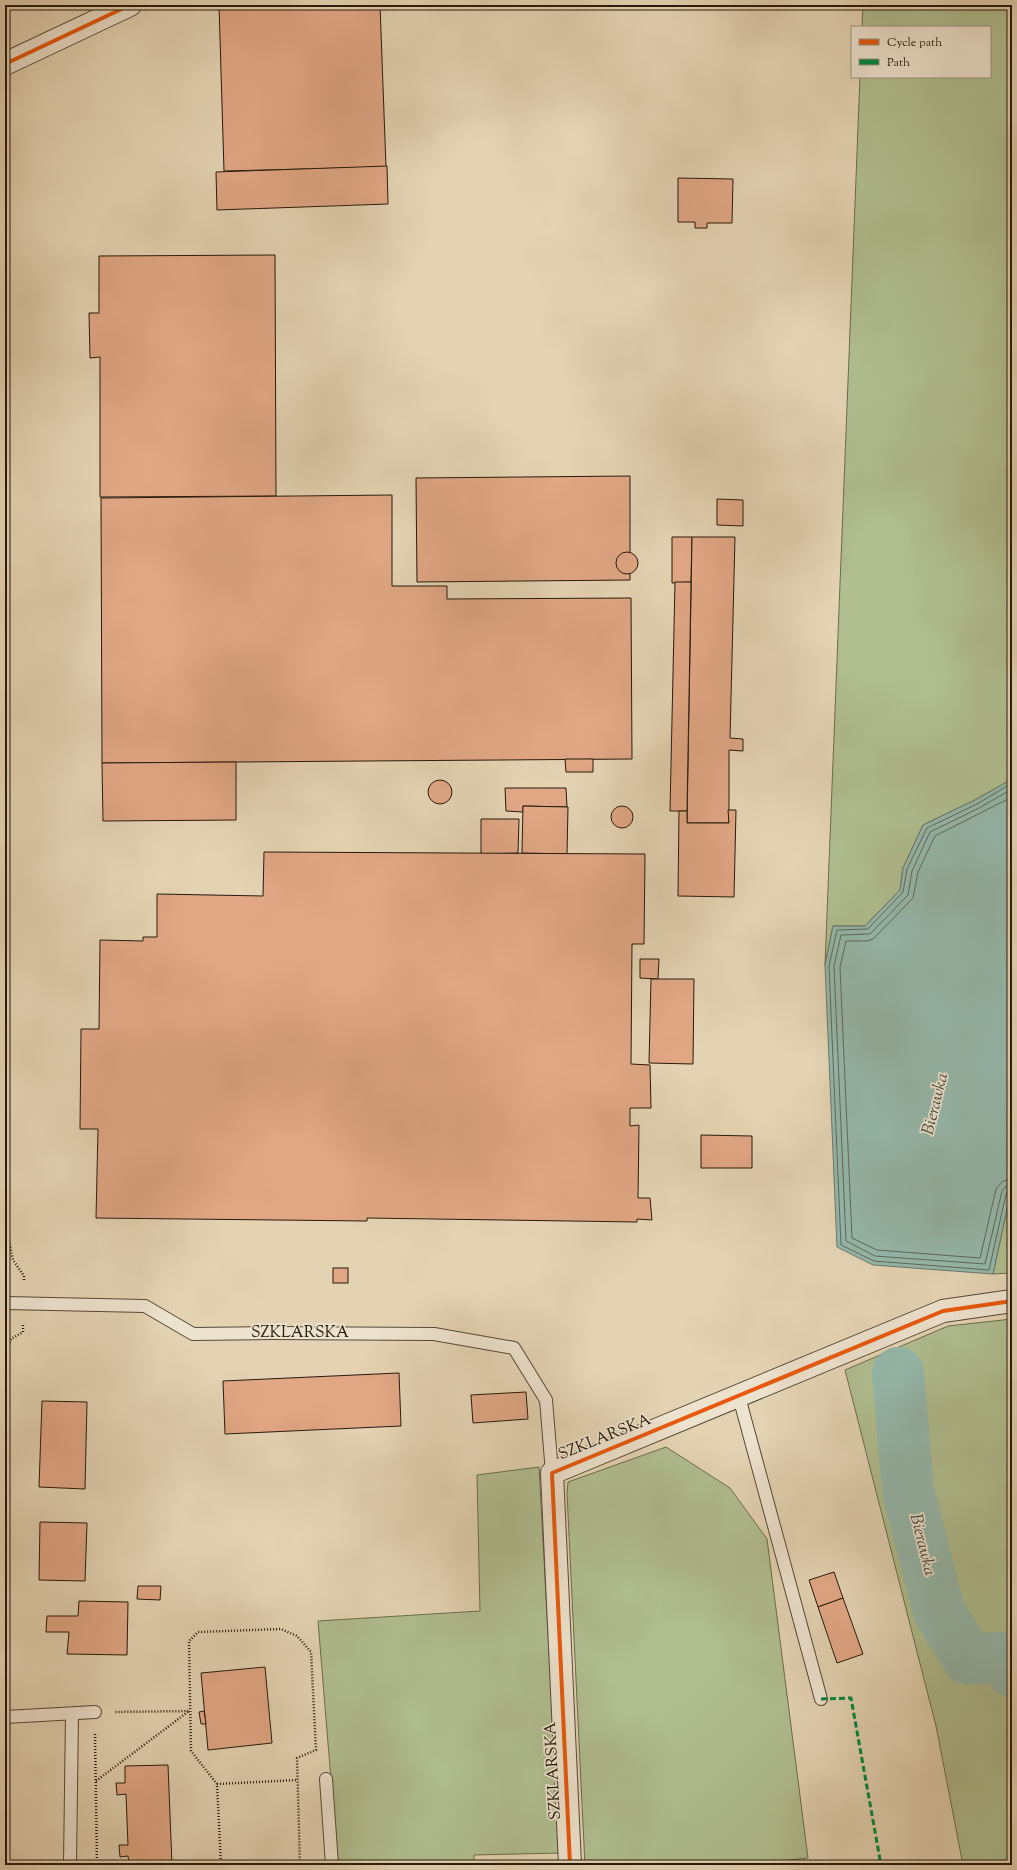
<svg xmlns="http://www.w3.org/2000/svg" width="1017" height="1870" font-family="'Sorts Mill Goudy',serif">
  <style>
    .green { fill: #b0be90; stroke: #6c6c4e }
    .water { fill: #95b8ab; stroke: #69796b }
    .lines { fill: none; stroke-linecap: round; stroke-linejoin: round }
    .shore { stroke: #5e695b; stroke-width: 1 }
    .river { stroke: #95b8ab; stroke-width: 52 }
    .building { fill: #e1a785; stroke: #271a0b }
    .service-casing { stroke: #564835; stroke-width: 14 }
    .minor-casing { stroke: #564835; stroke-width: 24 }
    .path { stroke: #271a0b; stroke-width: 2.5; stroke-dasharray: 1 2; stroke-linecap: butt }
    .service { stroke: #ede2ce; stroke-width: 12 }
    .minor { stroke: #ede2ce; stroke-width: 22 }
    .quiet { stroke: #00873e; stroke-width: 3; stroke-dasharray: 6 3; stroke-linecap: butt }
    .cycleway-casing { stroke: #ede2ce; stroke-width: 6 }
    .cycleway { stroke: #e8590c; stroke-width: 4 }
    .labels { text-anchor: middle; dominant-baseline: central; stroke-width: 3.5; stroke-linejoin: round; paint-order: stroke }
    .street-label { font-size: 16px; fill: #271a0b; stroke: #ede2ce }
    .water-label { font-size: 17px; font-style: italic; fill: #48493b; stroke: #ede2ce }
  </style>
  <rect width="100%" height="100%" fill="#e4d3b3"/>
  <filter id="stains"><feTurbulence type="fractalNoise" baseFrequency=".005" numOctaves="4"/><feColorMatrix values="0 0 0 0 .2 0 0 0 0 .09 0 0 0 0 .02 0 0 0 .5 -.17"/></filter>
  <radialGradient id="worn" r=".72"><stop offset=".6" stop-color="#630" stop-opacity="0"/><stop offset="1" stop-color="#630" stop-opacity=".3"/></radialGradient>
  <g class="green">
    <path d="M 863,5 L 1012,5 L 1012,779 L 975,800 L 923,825 L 903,868 L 900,890 L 865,926 L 833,926 L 825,965 L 860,77 L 990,77 L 990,27 L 862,27 Z"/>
    <path d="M 1012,1186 L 1012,1273 L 993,1274 Z"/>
    <path d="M 1012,1319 L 1012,1865 L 963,1865 L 936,1726 L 845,1370 L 948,1326 Z"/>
    <path d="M 666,1447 L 730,1488 L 767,1539 L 808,1858 L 743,1865 L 585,1865 L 567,1493 L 568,1482 Z"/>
    <path d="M 539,1467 L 560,1853 L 474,1855 L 474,1865 L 338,1865 L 318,1621 L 480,1611 L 477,1475 Z"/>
  </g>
  <path class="water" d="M 1012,779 L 1012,1186 L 993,1274 L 873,1265 L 837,1247 L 825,965 L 833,926 L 865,926 L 900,890 L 903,868 L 923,825 L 975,800 Z"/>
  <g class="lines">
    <g class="shore">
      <path d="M 1012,783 L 977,804 L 927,828 L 907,869 L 903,892 L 868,929 L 837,930 L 829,966 L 841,1245 L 874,1261 L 989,1270 L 1006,1194 L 1008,1191 L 1012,1190"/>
      <path d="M 1012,789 L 979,808 L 930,832 L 912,871 L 908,895 L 870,934 L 841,935 L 834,966 L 846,1241 L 875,1256 L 985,1264 L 1002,1191 L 1006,1186 L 1012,1185"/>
      <path d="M 1012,797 L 935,836 L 918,872 L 913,898 L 873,939 L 867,941 L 846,941 L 840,967 L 852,1238 L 877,1250 L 980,1258 L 996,1189 L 1003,1181 L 1012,1179"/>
    </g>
    <path class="river" d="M 898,1373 L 908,1491 L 939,1611 L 968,1659 L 1002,1658 L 1012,1671"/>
  </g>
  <g class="building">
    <path d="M 219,5 L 380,5 L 386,167 L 224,171 Z"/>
    <path d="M 387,166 L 388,204 L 217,210 L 216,172 Z"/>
    <path d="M 678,178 L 733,179 L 732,223 L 707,223 L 707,228 L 695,228 L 695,222 L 678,222 Z"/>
    <path d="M 275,255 L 276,496 L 100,497 L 100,357 L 90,358 L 89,313 L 99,313 L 99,256 Z"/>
    <path d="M 630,476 L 630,580 L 417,582 L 416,478 Z"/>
    <path d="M 392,495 L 392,586 L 447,586 L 447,599 L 631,598 L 632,759 L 102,763 L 101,498 Z"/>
    <path d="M 717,499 L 743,500 L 743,526 L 717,525 Z"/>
    <path d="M 672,537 L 692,537 L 691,582 L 672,583 Z"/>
    <path d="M 692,537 L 735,537 L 730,738 L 743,739 L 743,751 L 729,750 L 729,823 L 687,823 Z"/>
    <circle cx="627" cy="563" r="11"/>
    <path d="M 675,582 L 691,582 L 687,811 L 670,811 Z"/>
    <path d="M 565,759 L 593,759 L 593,772 L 566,772 Z"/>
    <path d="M 236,762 L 236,820 L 103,821 L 102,763 Z"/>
    <circle cx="440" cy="792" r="12"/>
    <path d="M 505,788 L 566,788 L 567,807 L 523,806 L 523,812 L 506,811 Z"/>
    <path d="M 523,806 L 568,807 L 567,854 L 522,853 Z"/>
    <circle cx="622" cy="817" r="11"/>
    <path d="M 728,810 L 736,810 L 734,897 L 678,896 L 679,811 L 687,811 L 687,823 L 729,823 Z"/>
    <path d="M 481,819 L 519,819 L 518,853 L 481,854 Z"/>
    <path d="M 264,852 L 645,854 L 644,944 L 632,944 L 631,1064 L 650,1065 L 651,1108 L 630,1108 L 630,1126 L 639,1125 L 638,1198 L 650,1198 L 652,1220 L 637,1219 L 637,1222 L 367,1218 L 367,1221 L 96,1218 L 98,1129 L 80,1129 L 81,1029 L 99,1029 L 100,940 L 143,941 L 143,937 L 157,937 L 157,894 L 263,896 Z"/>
    <path d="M 640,959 L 659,959 L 658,979 L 640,978 Z"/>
    <path d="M 651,979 L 694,979 L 693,1064 L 649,1063 Z"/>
    <path d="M 701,1135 L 752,1136 L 752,1168 L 701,1168 Z"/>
    <rect x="333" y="1268" width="15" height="15"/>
    <path d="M 399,1373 L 401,1426 L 225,1434 L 223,1381 Z"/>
    <path d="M 526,1392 L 528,1419 L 473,1423 L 471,1395 Z"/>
    <path d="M 42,1401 L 87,1402 L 85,1489 L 39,1487 Z"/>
    <path d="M 40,1522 L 87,1523 L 85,1581 L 39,1580 Z"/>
    <path d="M 834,1572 L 843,1598 L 818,1607 L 809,1580 Z"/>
    <path d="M 138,1586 L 161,1586 L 160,1600 L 137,1599 Z"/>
    <path d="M 843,1598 L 863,1654 L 837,1663 L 818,1607 Z"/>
    <path d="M 79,1601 L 128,1602 L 127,1655 L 67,1654 L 69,1632 L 46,1632 L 47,1616 L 78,1616 Z"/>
    <path d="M 265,1667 L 272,1743 L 208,1750 L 201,1673 Z"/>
    <path d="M 204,1711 L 206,1724 L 201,1724 L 199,1712 Z"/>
    <path d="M 168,1765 L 172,1865 L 129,1865 L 128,1856 L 120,1857 L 119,1845 L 128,1845 L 126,1794 L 117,1795 L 116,1783 L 125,1783 L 125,1766 Z"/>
  </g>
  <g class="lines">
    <g class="service-casing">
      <g id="service">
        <path d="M 5,1303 L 145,1306 L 193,1334 L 271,1333 L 434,1334 L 514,1348 L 546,1400 L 552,1473"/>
        <path d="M 739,1397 L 821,1699"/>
        <path d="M 5,1717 L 95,1712"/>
        <path d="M 326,1779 L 332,1865"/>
        <path d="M 70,1865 L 72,1714"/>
      </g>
    </g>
    <g class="minor-casing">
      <g id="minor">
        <path d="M 5,64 L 130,5"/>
        <path d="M 570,1865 L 552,1473 L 943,1311 L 1012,1301"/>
      </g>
    </g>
    <g class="path">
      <path d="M 9,1109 L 8,1236 L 13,1260 L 24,1276 L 24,1282"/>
      <path d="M 5,1471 L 5,1355 L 11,1339 L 23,1332 L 23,1325"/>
      <path d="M 95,1734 L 97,1865"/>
      <path d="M 96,1781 L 189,1711 L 115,1712"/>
      <path d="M 217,1784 L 298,1780"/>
      <path d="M 221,1865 L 217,1784 L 191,1751 L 189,1641 L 198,1632 L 281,1629 L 297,1636 L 311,1652 L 316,1750 L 297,1758 L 300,1865"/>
    </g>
    <use href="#service" class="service"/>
    <use href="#minor" class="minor"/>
    <path class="quiet" d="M 821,1699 L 851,1698 L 881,1865"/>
    <g class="cycleway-casing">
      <g id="cycleway">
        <path d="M 5,64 L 130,5"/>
        <path d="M 570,1865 L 552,1473 L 943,1311 L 1012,1301"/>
      </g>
    </g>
    <use href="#cycleway" class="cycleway"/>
  </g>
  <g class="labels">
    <g class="street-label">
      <text x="300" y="1333">SZKLARSKA</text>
      <text transform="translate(605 1438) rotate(-22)">SZKLARSKA</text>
      <text transform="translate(554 1771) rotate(-93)">SZKLARSKA</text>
    </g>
    <g class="water-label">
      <text transform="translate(936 1104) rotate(-76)">Bierawka</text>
      <text transform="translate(922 1545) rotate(76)">Bierawka</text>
    </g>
  </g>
  <rect width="1017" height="1870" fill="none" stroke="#e4d3b3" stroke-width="20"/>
  <rect x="6" y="6" width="1005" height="1858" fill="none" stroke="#271a0b" stroke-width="2"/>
  <rect x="10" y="10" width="997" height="1850" fill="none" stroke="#271a0b"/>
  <rect x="851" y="26" width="140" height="52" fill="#ede2ce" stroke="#9e9280"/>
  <rect x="859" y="39" width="20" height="6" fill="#e8590c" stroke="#9e9280"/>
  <text x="887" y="46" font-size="12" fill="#271a0b">Cycle path</text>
  <rect x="859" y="59" width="20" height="6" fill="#00873e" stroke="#9e9280"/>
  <text x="887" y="66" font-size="12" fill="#271a0b">Path</text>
  <rect width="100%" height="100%" filter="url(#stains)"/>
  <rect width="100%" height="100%" fill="url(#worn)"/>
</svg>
